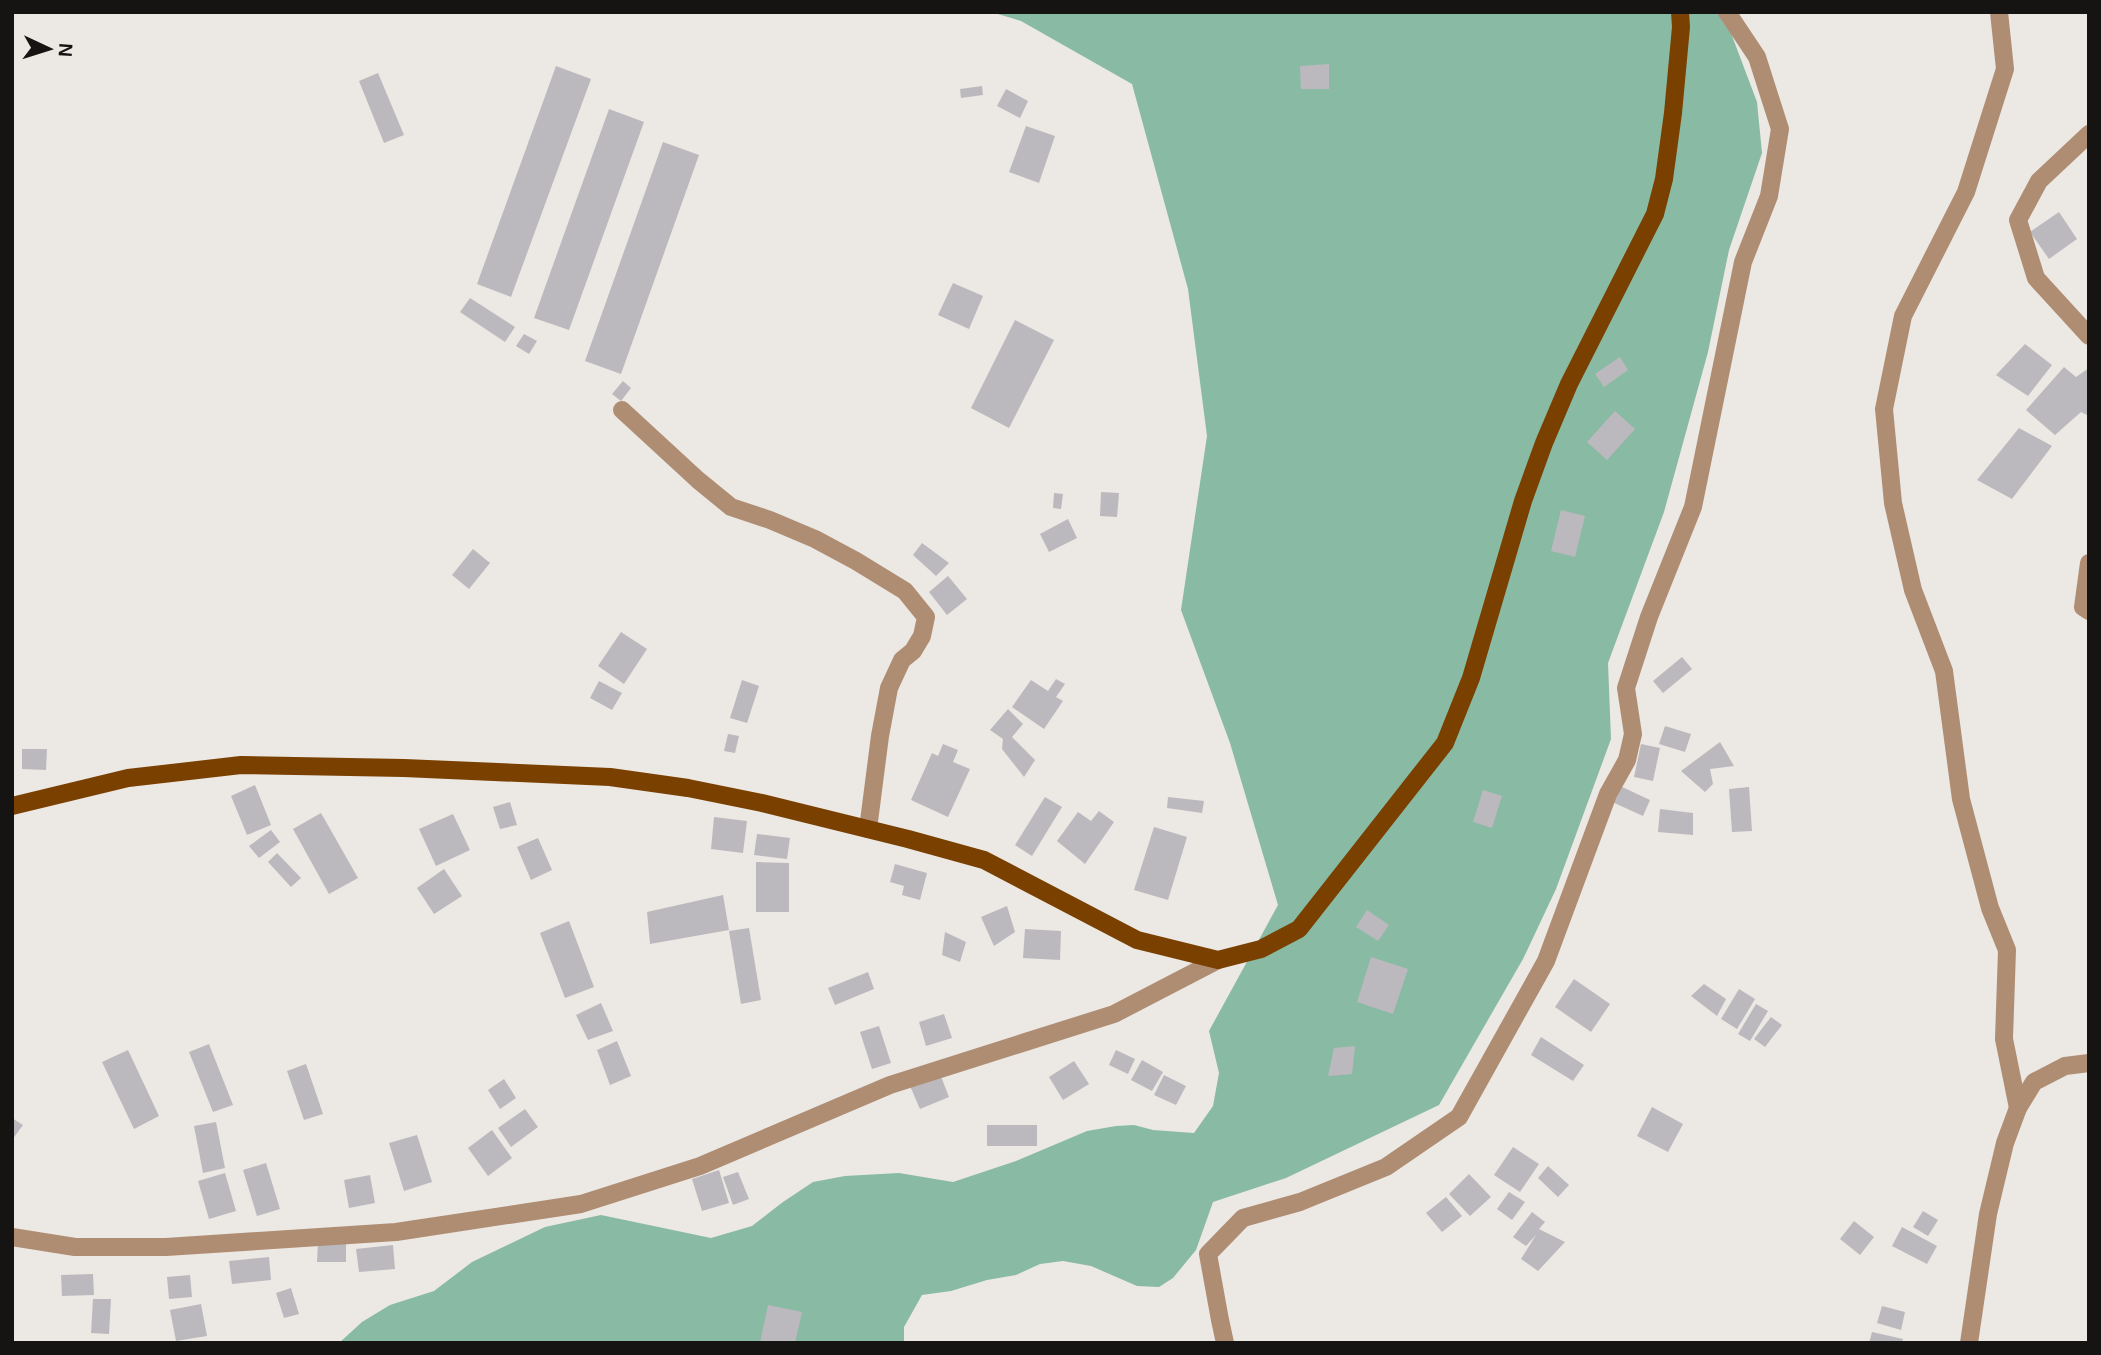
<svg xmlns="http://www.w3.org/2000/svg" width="2101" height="1355" font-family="Arial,sans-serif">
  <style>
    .forest { fill: #89baa4 }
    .building { fill: #bcb9be }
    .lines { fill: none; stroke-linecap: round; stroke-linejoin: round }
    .minor { stroke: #af8d73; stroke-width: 18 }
    .major { stroke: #794000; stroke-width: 18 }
  </style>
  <rect width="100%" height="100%" fill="#ece8e4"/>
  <path class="forest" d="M 991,12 L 1723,12 L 1757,102 L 1762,153 L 1729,250 L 1708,352 L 1664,512 L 1608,663 L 1611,739 L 1556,889 L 1523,959 L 1439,1105 L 1286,1178 L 1213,1202 L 1196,1250 L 1173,1278 L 1159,1287 L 1137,1286 L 1091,1266 L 1063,1261 L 1040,1264 L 1016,1275 L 987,1280 L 951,1291 L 922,1295 L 904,1327 L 904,1343 L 339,1343 L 362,1322 L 390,1305 L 434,1291 L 472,1262 L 545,1227 L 601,1215 L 711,1238 L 752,1226 L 783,1202 L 813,1182 L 845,1176 L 899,1173 L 953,1182 L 1016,1161 L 1087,1131 L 1116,1126 L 1134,1125 L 1153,1130 L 1194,1133 L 1213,1106 L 1219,1073 L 1209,1031 L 1278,905 L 1230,743 L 1181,610 L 1207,436 L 1188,289 L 1132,84 L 1021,21 Z"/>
  <g class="building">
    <path d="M 1329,64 L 1329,89 L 1301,89 L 1300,66 Z"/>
    <path d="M 556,66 L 591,79 L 511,297 L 477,284 Z"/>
    <path d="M 378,73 L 404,135 L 384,143 L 359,81 Z"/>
    <path d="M 982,86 L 983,95 L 961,98 L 960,89 Z"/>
    <path d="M 1006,89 L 1028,101 L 1020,118 L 997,106 Z"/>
    <path d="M 609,109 L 644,122 L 569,330 L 534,318 Z"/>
    <path d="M 1026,126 L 1055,136 L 1039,183 L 1009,172 Z"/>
    <path d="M 663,142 L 699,155 L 621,374 L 585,361 Z"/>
    <path d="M 2059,212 L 2077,239 L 2049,259 L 2030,232 Z"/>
    <path d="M 953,283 L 983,296 L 969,329 L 938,315 Z"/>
    <path d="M 470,298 L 515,327 L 505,342 L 460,312 Z"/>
    <path d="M 1015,320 L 1054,340 L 1009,428 L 971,408 Z"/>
    <path d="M 524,334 L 537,341 L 529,354 L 516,346 Z"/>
    <path d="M 2025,344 L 2052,365 L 2028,396 L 1996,375 Z"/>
    <path d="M 1620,357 L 1628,370 L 1604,387 L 1595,374 Z"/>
    <path d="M 2064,367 L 2076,377 L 2089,368 L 2089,416 L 2081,412 L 2055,435 L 2026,410 Z"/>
    <path d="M 623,381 L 631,388 L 621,401 L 612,394 Z"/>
    <path d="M 1615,411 L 1635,429 L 1607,460 L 1587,442 Z"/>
    <path d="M 2019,428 L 2052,446 L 2012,499 L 1977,480 Z"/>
    <path d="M 1101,492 L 1119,493 L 1117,517 L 1100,516 Z"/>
    <path d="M 1054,493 L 1063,494 L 1061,509 L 1053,508 Z"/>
    <path d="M 1561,510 L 1585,516 L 1575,557 L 1551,551 Z"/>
    <path d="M 1068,519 L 1077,538 L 1049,552 L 1040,534 Z"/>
    <path d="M 922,543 L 949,563 L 936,576 L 913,555 Z"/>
    <path d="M 473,549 L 490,563 L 469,589 L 452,575 Z"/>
    <path d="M 948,576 L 967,599 L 947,615 L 929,592 Z"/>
    <path d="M 621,632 L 647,649 L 624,684 L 598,666 Z"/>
    <path d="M 1682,657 L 1692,669 L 1663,693 L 1653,681 Z"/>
    <path d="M 1056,679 L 1065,684 L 1056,697 L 1063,701 L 1044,729 L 1012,707 L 1031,680 L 1048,691 Z"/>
    <path d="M 742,680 L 759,686 L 747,723 L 730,718 Z"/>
    <path d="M 599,681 L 622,693 L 612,710 L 590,698 Z"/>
    <path d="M 1008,709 L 1023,724 L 1012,737 L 1035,760 L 1024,777 L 1002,749 L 1003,739 L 990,730 Z"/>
    <path d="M 1665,726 L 1691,734 L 1685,752 L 1659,744 Z"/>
    <path d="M 728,734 L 739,736 L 735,753 L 724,751 Z"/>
    <path d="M 1720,742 L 1734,766 L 1710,769 L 1713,784 L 1705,792 L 1681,771 Z"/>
    <path d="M 943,744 L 958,750 L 953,762 L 970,769 L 948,817 L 911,800 L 932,753 L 938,756 Z"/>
    <path d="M 1641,744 L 1660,748 L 1653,781 L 1634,777 Z"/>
    <path d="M 22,749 L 47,749 L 46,770 L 22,769 Z"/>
    <path d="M 255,785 L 271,825 L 247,835 L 231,796 Z"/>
    <path d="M 1618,785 L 1650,800 L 1643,816 L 1610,801 Z"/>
    <path d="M 1749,787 L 1752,831 L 1732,832 L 1729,789 Z"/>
    <path d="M 1483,790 L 1502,796 L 1492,828 L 1473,822 Z"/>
    <path d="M 1045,797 L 1062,807 L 1032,856 L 1015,845 Z"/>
    <path d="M 1168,797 L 1204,801 L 1202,813 L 1167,808 Z"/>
    <path d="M 510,802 L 517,825 L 500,829 L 493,807 Z"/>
    <path d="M 1660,809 L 1693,813 L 1693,835 L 1658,832 Z"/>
    <path d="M 1099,811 L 1114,822 L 1085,864 L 1057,841 L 1078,812 L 1091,821 Z"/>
    <path d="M 321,813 L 358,878 L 329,894 L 293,829 Z"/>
    <path d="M 453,814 L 470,850 L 436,866 L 419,829 Z"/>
    <path d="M 714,817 L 747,821 L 743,853 L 711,849 Z"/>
    <path d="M 1154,827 L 1187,837 L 1168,900 L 1134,890 Z"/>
    <path d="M 271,830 L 280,842 L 259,858 L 249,846 Z"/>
    <path d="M 757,834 L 790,838 L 787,859 L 754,855 Z"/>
    <path d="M 538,838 L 552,870 L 531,880 L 517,847 Z"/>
    <path d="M 277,853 L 301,878 L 291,887 L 268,862 Z"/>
    <path d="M 756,862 L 789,863 L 789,912 L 756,912 Z"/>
    <path d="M 895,864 L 927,873 L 920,900 L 902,895 L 904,886 L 890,882 Z"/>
    <path d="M 444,869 L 462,896 L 434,914 L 417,888 Z"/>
    <path d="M 723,895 L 729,930 L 650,944 L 647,912 Z"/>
    <path d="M 1007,906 L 1015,932 L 994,946 L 981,917 Z"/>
    <path d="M 1367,910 L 1389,925 L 1378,941 L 1356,927 Z"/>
    <path d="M 569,921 L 594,987 L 565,998 L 540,933 Z"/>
    <path d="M 749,928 L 761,1000 L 741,1004 L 729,931 Z"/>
    <path d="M 1025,929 L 1061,931 L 1060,960 L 1023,958 Z"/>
    <path d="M 945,932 L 966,942 L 960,962 L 942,955 Z"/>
    <path d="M 1371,957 L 1408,969 L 1393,1014 L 1357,1002 Z"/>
    <path d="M 868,972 L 874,989 L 835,1005 L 828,988 Z"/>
    <path d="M 1574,979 L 1610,1004 L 1591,1032 L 1555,1007 Z"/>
    <path d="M 1704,984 L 1726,999 L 1717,1016 L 1691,996 Z"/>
    <path d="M 1739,989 L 1755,999 L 1737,1029 L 1721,1019 Z"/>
    <path d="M 601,1003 L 613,1031 L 588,1040 L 576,1015 Z"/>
    <path d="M 1756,1004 L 1768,1011 L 1750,1041 L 1738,1034 Z"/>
    <path d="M 944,1014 L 952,1038 L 926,1046 L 919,1022 Z"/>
    <path d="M 1771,1017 L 1782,1025 L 1765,1047 L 1754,1039 Z"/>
    <path d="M 879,1026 L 891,1063 L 872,1069 L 860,1032 Z"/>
    <path d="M 1541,1037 L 1584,1065 L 1573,1081 L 1531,1055 Z"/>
    <path d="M 617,1041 L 631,1076 L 610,1085 L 597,1050 Z"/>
    <path d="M 209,1044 L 233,1105 L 213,1112 L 189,1052 Z"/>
    <path d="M 1355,1046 L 1352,1074 L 1328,1076 L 1334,1048 Z"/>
    <path d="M 128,1050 L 159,1116 L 134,1129 L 102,1062 Z"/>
    <path d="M 1116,1050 L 1135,1059 L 1128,1074 L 1109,1065 Z"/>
    <path d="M 1142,1060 L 1163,1072 L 1152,1091 L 1131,1080 Z"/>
    <path d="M 1074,1061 L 1089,1084 L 1063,1100 L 1049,1077 Z"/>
    <path d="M 306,1064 L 323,1114 L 304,1120 L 287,1071 Z"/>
    <path d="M 940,1074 L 949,1097 L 920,1109 L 910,1086 Z"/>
    <path d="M 1164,1075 L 1186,1086 L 1176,1105 L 1154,1095 Z"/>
    <path d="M 504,1079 L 516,1098 L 500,1109 L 488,1090 Z"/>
    <path d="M 1652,1107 L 1683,1124 L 1668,1152 L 1637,1136 Z"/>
    <path d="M 525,1109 L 538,1127 L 511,1147 L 498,1128 Z"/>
    <path d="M 12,1118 L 23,1125 L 12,1140 Z"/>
    <path d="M 216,1122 L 225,1168 L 203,1173 L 194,1126 Z"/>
    <rect x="987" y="1125" width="50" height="21"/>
    <path d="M 492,1130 L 512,1158 L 488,1176 L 468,1148 Z"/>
    <path d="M 417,1135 L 432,1182 L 404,1191 L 389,1143 Z"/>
    <path d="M 1513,1147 L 1539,1164 L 1520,1192 L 1494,1175 Z"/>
    <path d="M 266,1163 L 280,1209 L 257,1216 L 243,1170 Z"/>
    <path d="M 1548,1166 L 1569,1185 L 1558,1197 L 1538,1178 Z"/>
    <path d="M 719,1170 L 729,1203 L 702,1211 L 692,1179 Z"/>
    <path d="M 738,1172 L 749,1199 L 733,1205 L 723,1177 Z"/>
    <path d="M 225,1173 L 236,1211 L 209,1219 L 198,1181 Z"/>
    <path d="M 1469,1174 L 1491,1197 L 1470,1216 L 1449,1194 Z"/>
    <path d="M 370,1175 L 375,1203 L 349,1208 L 344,1180 Z"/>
    <path d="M 1509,1192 L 1525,1202 L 1512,1220 L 1497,1209 Z"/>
    <path d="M 1446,1197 L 1462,1216 L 1442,1232 L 1426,1213 Z"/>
    <path d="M 1923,1211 L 1938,1220 L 1928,1236 L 1913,1227 Z"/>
    <path d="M 1532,1212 L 1545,1222 L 1539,1229 L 1565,1242 L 1538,1271 L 1521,1259 L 1536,1235 L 1526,1246 L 1513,1237 Z"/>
    <path d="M 1854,1221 L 1874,1237 L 1860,1255 L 1840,1239 Z"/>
    <path d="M 1902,1227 L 1937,1246 L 1927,1264 L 1892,1246 Z"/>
    <path d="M 318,1242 L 346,1242 L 346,1262 L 317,1262 Z"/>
    <path d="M 393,1245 L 395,1269 L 359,1272 L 356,1249 Z"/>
    <path d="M 269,1257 L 271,1280 L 232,1284 L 229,1261 Z"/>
    <path d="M 93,1274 L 94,1295 L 62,1296 L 61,1275 Z"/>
    <path d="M 190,1275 L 192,1297 L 169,1299 L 167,1277 Z"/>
    <path d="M 291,1288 L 299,1314 L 284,1318 L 276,1293 Z"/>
    <path d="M 93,1299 L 111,1299 L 109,1334 L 91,1333 Z"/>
    <path d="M 201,1304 L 207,1336 L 176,1341 L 170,1310 Z"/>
    <path d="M 768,1305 L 802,1312 L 795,1343 L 760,1343 Z"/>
    <path d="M 1882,1306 L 1905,1312 L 1901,1330 L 1877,1323 Z"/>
    <path d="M 1872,1332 L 1903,1339 L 1902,1343 L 1869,1343 Z"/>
  </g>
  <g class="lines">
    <g class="minor">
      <path d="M 1999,12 L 2005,69 L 1966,192 L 1903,316 L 1884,409 L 1893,503 L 1913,590 L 1944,671 L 1961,799 L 1990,908 L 2007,950 L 2004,1039 L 2018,1108"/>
      <path d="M 2089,134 L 2039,181 L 2018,220 L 2036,278 L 2089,336"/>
      <path d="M 622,410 L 698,480 L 731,507 L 770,520 L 815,539 L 856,561 L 905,591 L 926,617 L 922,636 L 913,651 L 902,660 L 889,688 L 880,736 L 868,829"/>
      <path d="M 2089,563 L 2083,607 L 2089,611"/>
      <path d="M 12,1237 L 75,1247 L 166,1247 L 396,1232 L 581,1204 L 700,1166 L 890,1085 L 1114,1014 L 1218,960"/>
      <path d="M 1225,1343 L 1220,1320 L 1208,1254 L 1243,1218 L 1300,1202 L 1386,1167 L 1459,1117 L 1546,961 L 1608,794 L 1627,760 L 1633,734 L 1626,688 L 1649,617 L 1693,507 L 1743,262 L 1769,196 L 1780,129 L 1757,57 L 1727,12"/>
      <path d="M 1969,1343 L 1988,1214 L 2005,1143 L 2018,1108 L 2034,1082 L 2065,1066 L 2089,1063"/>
    </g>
    <path class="major" d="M 12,806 L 128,778 L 241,765 L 404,768 L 610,777 L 688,788 L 762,803 L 908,839 L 984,860 L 1137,940 L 1218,960 L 1261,949 L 1299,929 L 1445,743 L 1471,678 L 1523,501 L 1544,443 L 1569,384 L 1655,214 L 1664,179 L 1673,113 L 1681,27 L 1680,12"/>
  </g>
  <rect width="2101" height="1355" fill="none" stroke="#161413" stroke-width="28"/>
  <g transform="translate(49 49) rotate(94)" stroke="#ece8e4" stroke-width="5" paint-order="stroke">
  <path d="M0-5L12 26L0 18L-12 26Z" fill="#161413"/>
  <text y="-10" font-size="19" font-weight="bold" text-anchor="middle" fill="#161413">N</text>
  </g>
</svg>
